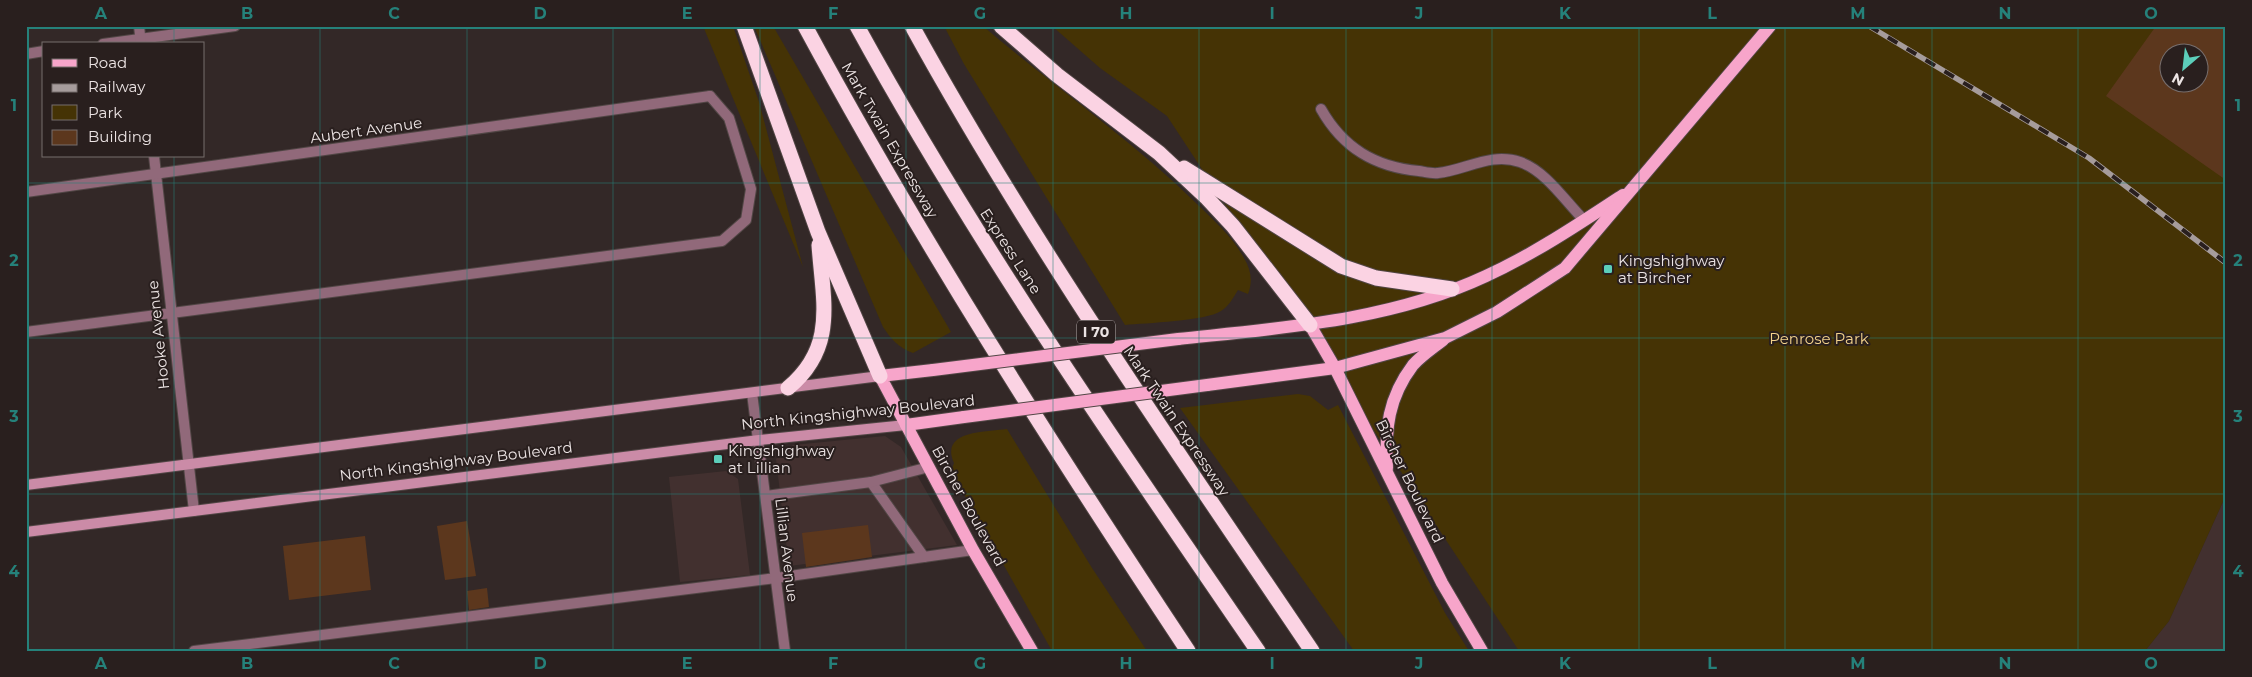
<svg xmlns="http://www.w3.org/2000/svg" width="2252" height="677" font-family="Montserrat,sans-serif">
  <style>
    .built { fill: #42302f }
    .green { fill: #453305; fill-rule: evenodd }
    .building { fill: #5c371d; fill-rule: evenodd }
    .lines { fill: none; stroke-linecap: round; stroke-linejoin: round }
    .service-casing { stroke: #514645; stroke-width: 12 }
    .minor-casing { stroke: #514645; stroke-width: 12 }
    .secondary-casing { stroke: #514645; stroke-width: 12 }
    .primary-casing { stroke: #514645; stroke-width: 14 }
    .motorway-casing { stroke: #514645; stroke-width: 17 }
    .service { stroke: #91697a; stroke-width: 10 }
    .minor { stroke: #91697a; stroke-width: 10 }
    .secondary { stroke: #cb8ba7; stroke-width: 10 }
    .primary { stroke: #f7a5ca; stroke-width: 12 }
    .motorway { stroke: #fbd3e3; stroke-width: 15 }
    .rail-casing { stroke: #a69c9c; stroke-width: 5.5 }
    .rail { stroke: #291f1e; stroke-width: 4; stroke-dasharray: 11; stroke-linecap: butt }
    .primary-bridge-casing { stroke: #514645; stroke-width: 14; stroke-linecap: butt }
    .primary-bridge { stroke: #f7a5ca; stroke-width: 12 }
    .grid { fill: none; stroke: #25817a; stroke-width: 1; stroke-opacity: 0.55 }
    .poi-dot { fill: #5cceba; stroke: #291f1e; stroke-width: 2 }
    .labels { text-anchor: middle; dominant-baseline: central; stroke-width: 4; stroke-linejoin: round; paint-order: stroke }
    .shield { fill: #291f1e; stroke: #b2a9a9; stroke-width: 1 }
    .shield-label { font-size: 14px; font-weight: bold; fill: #ece4e4 }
    .street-label { font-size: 15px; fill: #ece4e4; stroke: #291f1e }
    .poi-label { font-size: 15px; fill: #ece4e4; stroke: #291f1e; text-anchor: start }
    .park-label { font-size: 15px; fill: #f3d28c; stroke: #291f1e }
    .neatline { fill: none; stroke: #25817a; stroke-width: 2 }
    .grid-label { font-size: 16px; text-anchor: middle; font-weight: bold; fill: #25817a }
  </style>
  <rect width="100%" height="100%" fill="#332827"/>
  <g class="built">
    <path d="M 885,436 L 901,447 L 957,545 L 789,566 L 776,459 L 793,445 Z"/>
    <path d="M 726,471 L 738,479 L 750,575 L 680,582 L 669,477 Z"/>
    <path d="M 2226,495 L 2226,651 L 2145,651 L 2169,621 Z"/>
  </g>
  <g class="green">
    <path d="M 703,26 L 733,26 L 759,102 L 803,267 Z"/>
    <path d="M 754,26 L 773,26 L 951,332 L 913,353 C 899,348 891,339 883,327 Z"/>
    <path d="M 944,26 L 983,26 C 1053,86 1131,139 1197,204 C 1213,220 1233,237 1244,258 C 1251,270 1253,281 1248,294 L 1238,290 C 1233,298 1229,306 1221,311 C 1206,321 1145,323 1125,325 L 964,64 Z"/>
    <path d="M 1052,26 L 2226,26 L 2226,495 L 2169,621 L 2145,651 L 1519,651 L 1167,116 L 1100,68 ZM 2170,52 L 2200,52 L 2200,82 L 2170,82 Z"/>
    <path d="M 1298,394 L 1310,396 L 1328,410 L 1338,405 L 1445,613 L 1469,651 L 1354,651 L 1180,408 Z"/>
    <path d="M 1007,429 L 1092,568 L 1147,651 L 1052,651 L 951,471 L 954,463 C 939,430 987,432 1007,429 Z"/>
  </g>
  <g class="building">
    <path d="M 2156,26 L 2226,26 L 2226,180 L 2106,96 ZM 2170,52 L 2200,52 L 2200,82 L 2170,82 Z"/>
    <path d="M 467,521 L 476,576 L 445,580 L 437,526 Z"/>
    <path d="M 868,525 L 872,557 L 806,567 L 802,533 Z"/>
    <path d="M 365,536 L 371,590 L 289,600 L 283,546 Z"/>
    <path d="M 487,588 L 489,607 L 469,610 L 467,591 Z"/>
  </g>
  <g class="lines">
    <g class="service-casing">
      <g id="service">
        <path d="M 103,44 L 235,26"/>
        <path d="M 26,54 L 44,51"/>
        <path d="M 26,332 L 722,241 L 746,220 L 751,189 L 729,118 L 710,96"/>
        <path d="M 871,482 L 924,557"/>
        <path d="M 766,496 L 871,482 L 929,467"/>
        <path d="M 194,651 L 776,578 L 973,550"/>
      </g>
    </g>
    <g class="minor-casing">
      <g id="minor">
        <path d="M 139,26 L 141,44"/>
        <path d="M 1321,109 C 1343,148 1375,167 1419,171 C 1425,172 1433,174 1438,173 C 1466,170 1491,152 1520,162 C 1546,171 1565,201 1584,220"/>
        <path d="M 154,156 L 194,511"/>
        <path d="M 26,192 L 710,96"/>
        <path d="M 752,393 L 785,651"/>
      </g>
    </g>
    <g class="secondary-casing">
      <g id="secondary">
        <path d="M 26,485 L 880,376"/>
        <path d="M 26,532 L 759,440 L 906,425"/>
      </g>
    </g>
    <g class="primary-casing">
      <g id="primary">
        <path d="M 1310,325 L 1335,368 L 1442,583 L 1482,651"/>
        <path d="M 1178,339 C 1281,328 1390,321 1486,276 C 1534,254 1579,224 1623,195"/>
        <path d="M 933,370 L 880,376 L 973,550 L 1032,651"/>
        <path d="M 1207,385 L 1335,368 L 1445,338 L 1497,312 L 1565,268 L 1770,26"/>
        <path d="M 906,425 L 964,417"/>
        <path d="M 1387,468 C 1385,429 1388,398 1413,365 C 1421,356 1433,348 1443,340"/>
      </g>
    </g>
    <g class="motorway-casing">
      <g id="motorway">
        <path d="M 744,26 L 818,232 L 880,376"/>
        <path d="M 805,26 C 921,241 1053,447 1188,651"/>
        <path d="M 857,26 C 976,243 1118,447 1258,651"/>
        <path d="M 912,26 C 1032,244 1173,445 1312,651"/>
        <path d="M 1001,26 L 1057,75 L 1159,153 L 1206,197 L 1233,226 L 1310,325"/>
        <path d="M 1184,168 L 1341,266 L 1376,278 L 1452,289"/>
        <path d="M 788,388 C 837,347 823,302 819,245"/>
      </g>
    </g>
    <use href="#service" class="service"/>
    <use href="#minor" class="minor"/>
    <use href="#secondary" class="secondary"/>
    <use href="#primary" class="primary"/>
    <use href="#motorway" class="motorway"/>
    <g class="rail-casing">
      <path id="rail" d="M 1869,26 L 2089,158 L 2226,263"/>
    </g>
    <use href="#rail" class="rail"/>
    <g class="primary-bridge-casing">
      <g id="primary-bridge">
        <path d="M 933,370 L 1178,339"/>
        <path d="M 964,417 L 1207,385"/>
      </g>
    </g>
    <use href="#primary-bridge" class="primary-bridge"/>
  </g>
  <path class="grid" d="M 174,26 L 174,44M 320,26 L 320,651M 467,26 L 467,651M 613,26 L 613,651M 760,26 L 760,651M 906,26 L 906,651M 1053,26 L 1053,651M 1199,26 L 1199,651M 1346,26 L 1346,651M 1492,26 L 1492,651M 1639,26 L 1639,651M 1785,26 L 1785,651M 1932,26 L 1932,651M 2078,26 L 2078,651M 174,156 L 174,651M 26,183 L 2226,183M 26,338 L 2226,338M 26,494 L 2226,494"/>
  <g class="poi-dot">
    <rect x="1603" y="264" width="10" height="10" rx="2.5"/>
    <rect x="713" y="454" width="10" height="10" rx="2.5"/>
  </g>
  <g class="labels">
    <rect class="shield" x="1077" y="320.5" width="38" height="23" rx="4"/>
    <g class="shield-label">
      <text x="1096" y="332">I 70</text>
    </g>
    <g class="street-label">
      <text transform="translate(366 130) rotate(-8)">Aubert Avenue</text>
      <text transform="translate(890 140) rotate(60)">Mark Twain Expressway</text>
      <text transform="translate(1011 251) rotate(57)">Express Lane</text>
      <text transform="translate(158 335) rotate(-96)">Hooke Avenue</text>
      <text transform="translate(858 412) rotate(-6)">North Kingshighway Boulevard</text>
      <text transform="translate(1177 421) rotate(56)">Mark Twain Expressway</text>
      <text transform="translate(456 461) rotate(-7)">North Kingshighway Boulevard</text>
      <text transform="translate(1410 481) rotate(64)">Bircher Boulevard</text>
      <text transform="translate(969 506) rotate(61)">Bircher Boulevard</text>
      <text transform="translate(787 550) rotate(83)">Lillian Avenue</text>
    </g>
    <g class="poi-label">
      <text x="1618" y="260">Kingshighway<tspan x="1618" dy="17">at Bircher</tspan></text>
      <text x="728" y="450">Kingshighway<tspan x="728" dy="17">at Lillian</tspan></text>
    </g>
    <g class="park-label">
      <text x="1819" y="338">Penrose Park</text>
    </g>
  </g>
  <rect width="2252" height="677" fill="none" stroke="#291f1e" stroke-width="55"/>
  <rect x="42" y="42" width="162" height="115" fill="#291f1e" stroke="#776e6d"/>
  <rect x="52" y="59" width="25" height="8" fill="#f7a5ca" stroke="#776e6d"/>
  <text x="88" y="68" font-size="15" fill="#ece4e4">Road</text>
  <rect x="52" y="84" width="25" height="8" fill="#a69c9c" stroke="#776e6d"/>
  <text x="88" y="92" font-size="15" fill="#ece4e4">Railway</text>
  <rect x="52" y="105" width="25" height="15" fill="#453305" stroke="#776e6d"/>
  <text x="88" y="118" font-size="15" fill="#ece4e4">Park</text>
  <rect x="52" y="130" width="25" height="15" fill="#5c371d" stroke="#776e6d"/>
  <text x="88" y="142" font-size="15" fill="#ece4e4">Building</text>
  <g transform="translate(2184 68) rotate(208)"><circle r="24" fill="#291f1e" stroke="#776e6d"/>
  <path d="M0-4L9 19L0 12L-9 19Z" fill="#5cceba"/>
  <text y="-8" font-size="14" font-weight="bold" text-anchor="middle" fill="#ece4e4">N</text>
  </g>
  <rect x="28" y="28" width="2196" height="622" class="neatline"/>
  <g class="grid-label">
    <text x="101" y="19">A</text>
    <text x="247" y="19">B</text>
    <text x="394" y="19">C</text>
    <text x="540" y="19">D</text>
    <text x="687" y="19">E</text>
    <text x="833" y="19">F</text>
    <text x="980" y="19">G</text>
    <text x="1126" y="19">H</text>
    <text x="1272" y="19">I</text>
    <text x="1419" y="19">J</text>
    <text x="1565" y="19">K</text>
    <text x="1712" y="19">L</text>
    <text x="1858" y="19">M</text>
    <text x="2005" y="19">N</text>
    <text x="2151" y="19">O</text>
    <text x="14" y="111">1</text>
    <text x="2238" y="111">1</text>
    <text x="14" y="266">2</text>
    <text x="2238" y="266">2</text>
    <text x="14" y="422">3</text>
    <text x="2238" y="422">3</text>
    <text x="14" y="577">4</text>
    <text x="2238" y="577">4</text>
    <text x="101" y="669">A</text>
    <text x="247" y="669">B</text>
    <text x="394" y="669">C</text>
    <text x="540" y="669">D</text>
    <text x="687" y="669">E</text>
    <text x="833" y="669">F</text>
    <text x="980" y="669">G</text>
    <text x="1126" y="669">H</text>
    <text x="1272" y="669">I</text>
    <text x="1419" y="669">J</text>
    <text x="1565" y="669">K</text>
    <text x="1712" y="669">L</text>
    <text x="1858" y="669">M</text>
    <text x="2005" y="669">N</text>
    <text x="2151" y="669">O</text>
  </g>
</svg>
